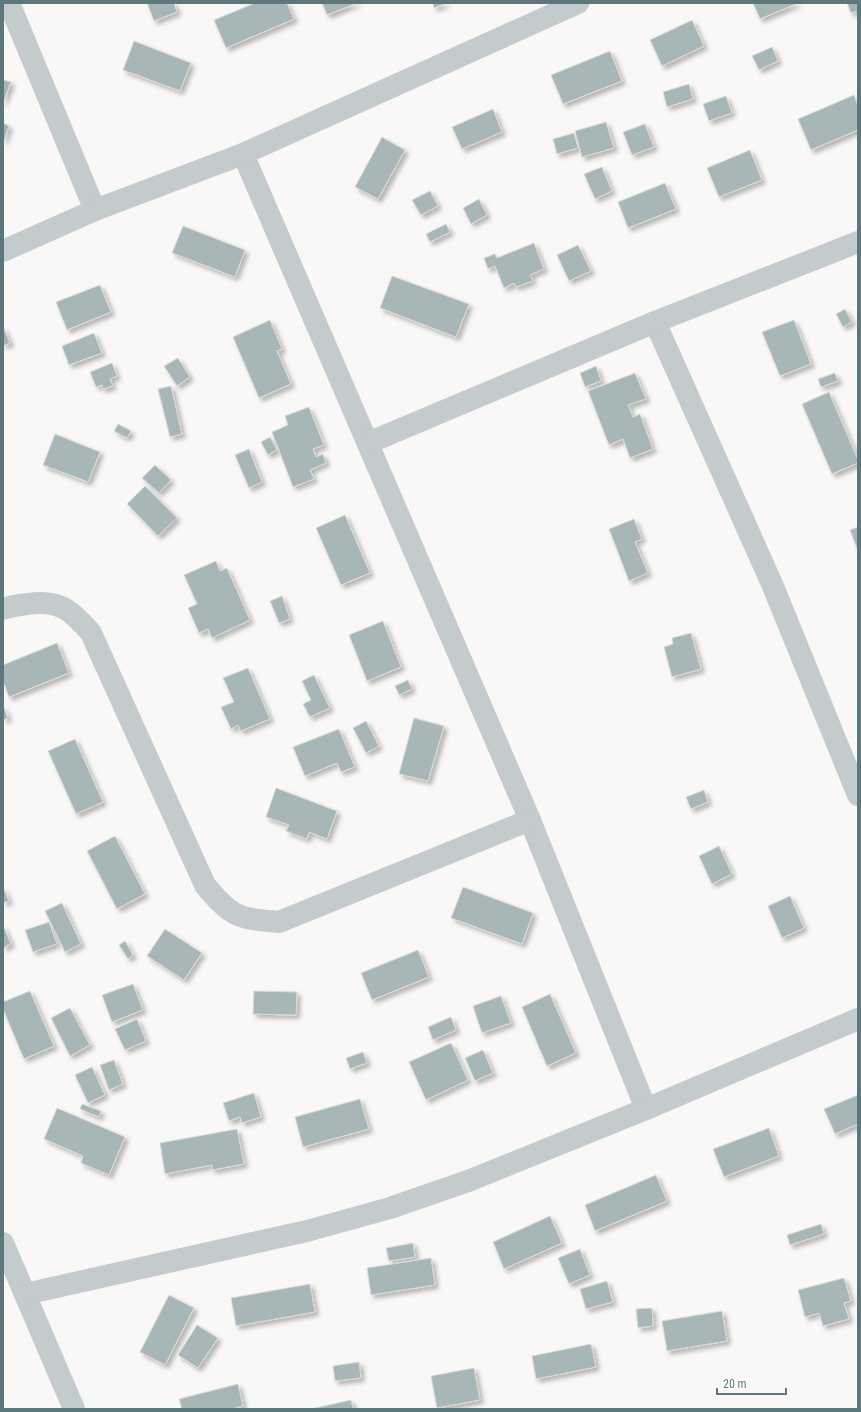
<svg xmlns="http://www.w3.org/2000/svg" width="861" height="1412" font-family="'Roboto Condensed',sans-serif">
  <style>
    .building { fill: #a7b7b8; stroke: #dadad8; filter: url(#shadow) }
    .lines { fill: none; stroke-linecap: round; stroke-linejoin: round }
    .minor { stroke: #c3cbcc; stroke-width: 22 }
  </style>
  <defs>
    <filter id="shadow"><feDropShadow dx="3.5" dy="3.5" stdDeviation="2" flood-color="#0004"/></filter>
  </defs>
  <rect width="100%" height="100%" fill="#f9f8f6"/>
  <g class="building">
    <path d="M 147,3 L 174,3 L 177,12 L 154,21 Z"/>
    <path d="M 255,3 L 287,3 L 294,19 L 226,48 L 214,20 Z"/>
    <path d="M 322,3 L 357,3 L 327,15 Z"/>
    <path d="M 433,3 L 447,3 L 434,8 Z"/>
    <path d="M 753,3 L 798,3 L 760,19 Z"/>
    <path d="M 847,3 L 858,3 L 858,11 L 851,13 Z"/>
    <path d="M 692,20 L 704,46 L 662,66 L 650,40 Z"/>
    <path d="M 134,41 L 191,63 L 180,91 L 123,70 Z"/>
    <path d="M 772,47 L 778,61 L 759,70 L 752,56 Z"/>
    <path d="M 610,51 L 622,81 L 563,104 L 551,75 Z"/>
    <path d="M 3,80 L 11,82 L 3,103 Z"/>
    <path d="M 689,84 L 693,99 L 667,107 L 663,92 Z"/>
    <path d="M 854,95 L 858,106 L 858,130 L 811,150 L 798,119 Z"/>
    <path d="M 726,96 L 732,113 L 709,121 L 703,104 Z"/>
    <path d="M 493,109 L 502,132 L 462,149 L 452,127 Z"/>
    <path d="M 606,122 L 614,148 L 582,157 L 575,131 Z"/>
    <path d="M 3,123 L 9,126 L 4,141 L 3,141 Z"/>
    <path d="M 645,124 L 654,147 L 632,155 L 623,132 Z"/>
    <path d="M 574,133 L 578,148 L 557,154 L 553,139 Z"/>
    <path d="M 382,137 L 405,150 L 378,199 L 355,187 Z"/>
    <path d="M 750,150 L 762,180 L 719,197 L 707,168 Z"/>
    <path d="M 602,167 L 612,191 L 595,199 L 584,174 Z"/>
    <path d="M 665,183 L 676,209 L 628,228 L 618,202 Z"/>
    <path d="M 430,191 L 438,206 L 421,215 L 412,200 Z"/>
    <path d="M 479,199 L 487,215 L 471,224 L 463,208 Z"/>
    <path d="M 446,224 L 450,232 L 430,242 L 426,234 Z"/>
    <path d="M 183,226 L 245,250 L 235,277 L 172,253 Z"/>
    <path d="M 534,243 L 544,269 L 530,275 L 533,281 L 516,287 L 514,283 L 504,288 L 495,266 L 488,269 L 484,258 L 495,254 L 497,258 Z"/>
    <path d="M 578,245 L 591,271 L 569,281 L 557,255 Z"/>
    <path d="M 392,276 L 469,304 L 456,337 L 380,308 Z"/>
    <path d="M 100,285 L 111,312 L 67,330 L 56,302 Z"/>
    <path d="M 845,309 L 852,322 L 843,327 L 836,314 Z"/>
    <path d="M 270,320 L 282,349 L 277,351 L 291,384 L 259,398 L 233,337 Z"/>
    <path d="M 794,320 L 811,364 L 780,376 L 762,332 Z"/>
    <path d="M 3,326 L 10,343 L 3,346 Z"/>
    <path d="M 94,333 L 102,353 L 69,365 L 62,346 Z"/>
    <path d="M 178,358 L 190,377 L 177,386 L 164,366 Z"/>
    <path d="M 112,363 L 117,376 L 110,379 L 113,386 L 103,389 L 102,385 L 96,387 L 90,372 Z"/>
    <path d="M 596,366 L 601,381 L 585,387 L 580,373 Z"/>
    <path d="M 635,373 L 646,399 L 628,405 L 633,417 L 640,414 L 653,449 L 630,458 L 623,439 L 609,445 L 588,391 Z"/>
    <path d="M 835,373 L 838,381 L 821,387 L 818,379 Z"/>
    <path d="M 171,386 L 182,434 L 170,437 L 158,389 Z"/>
    <path d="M 829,392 L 858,460 L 858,463 L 832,474 L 802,404 Z"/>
    <path d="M 309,407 L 324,445 L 313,449 L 316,457 L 323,454 L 326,463 L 310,470 L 314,479 L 293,487 L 272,432 L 288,425 L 285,416 Z"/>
    <path d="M 118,424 L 131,431 L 127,438 L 114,431 Z"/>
    <path d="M 55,434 L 100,452 L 88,482 L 43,465 Z"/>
    <path d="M 270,437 L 277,450 L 268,455 L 261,442 Z"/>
    <path d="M 249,449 L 262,482 L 249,488 L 235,455 Z"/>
    <path d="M 155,465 L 171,480 L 159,493 L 142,478 Z"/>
    <path d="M 145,486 L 177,518 L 158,536 L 127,504 Z"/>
    <path d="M 345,515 L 370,573 L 341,585 L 316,528 Z"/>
    <path d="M 634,519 L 642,539 L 635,542 L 648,573 L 629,581 L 609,529 Z"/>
    <path d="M 858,527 L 858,551 L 850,530 Z"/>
    <path d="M 216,561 L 220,571 L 227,568 L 250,620 L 212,638 L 208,629 L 199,633 L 188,608 L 197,604 L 184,575 Z"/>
    <path d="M 282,596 L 290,619 L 279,623 L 270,601 Z"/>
    <path d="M 383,621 L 401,667 L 367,681 L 349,635 Z"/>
    <path d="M 691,633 L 701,669 L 672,677 L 664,647 L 673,644 L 672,638 Z"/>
    <path d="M 57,643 L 69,673 L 9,697 L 3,681 L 3,665 Z"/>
    <path d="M 248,668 L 270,719 L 241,731 L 238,725 L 231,729 L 221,707 L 234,702 L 223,678 Z"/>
    <path d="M 314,675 L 330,708 L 310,717 L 303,704 L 311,700 L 302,681 Z"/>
    <path d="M 408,680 L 412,689 L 399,695 L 395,686 Z"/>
    <path d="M 3,705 L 8,718 L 3,720 Z"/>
    <path d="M 414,718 L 444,726 L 428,781 L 399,774 Z"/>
    <path d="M 366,721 L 379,746 L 366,753 L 353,728 Z"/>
    <path d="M 339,729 L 355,767 L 341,772 L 337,763 L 305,776 L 293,747 Z"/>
    <path d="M 75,739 L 103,802 L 76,814 L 48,751 Z"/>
    <path d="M 276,788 L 337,811 L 327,839 L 309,832 L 307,839 L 286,831 L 289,825 L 266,817 Z"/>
    <path d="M 704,790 L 708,802 L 691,809 L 686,797 Z"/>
    <path d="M 115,836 L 145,894 L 117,909 L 87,851 Z"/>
    <path d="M 719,846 L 732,874 L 712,884 L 699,856 Z"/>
    <path d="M 3,887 L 9,901 L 3,903 Z"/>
    <path d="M 463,887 L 533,913 L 522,944 L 451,918 Z"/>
    <path d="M 790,896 L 804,928 L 782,938 L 768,906 Z"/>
    <path d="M 62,903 L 81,944 L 65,952 L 45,911 Z"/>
    <path d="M 49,922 L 57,944 L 33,952 L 25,930 Z"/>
    <path d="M 3,925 L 11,944 L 3,948 Z"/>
    <path d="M 165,929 L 202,953 L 184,980 L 147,956 Z"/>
    <path d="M 125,941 L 133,955 L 128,959 L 119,945 Z"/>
    <path d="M 418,950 L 429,977 L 372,1000 L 361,973 Z"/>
    <path d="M 133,984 L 143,1010 L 112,1022 L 102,995 Z"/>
    <path d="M 30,991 L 54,1046 L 24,1059 L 3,1009 L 3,1002 Z"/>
    <path d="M 254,991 L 297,992 L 296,1015 L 253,1014 Z"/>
    <path d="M 550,994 L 576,1053 L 547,1066 L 522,1007 Z"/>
    <path d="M 501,996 L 511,1023 L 482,1033 L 473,1006 Z"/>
    <path d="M 70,1008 L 90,1045 L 70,1056 L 51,1018 Z"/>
    <path d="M 451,1017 L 456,1030 L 433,1040 L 428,1027 Z"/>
    <path d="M 137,1019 L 146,1041 L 125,1050 L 115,1029 Z"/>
    <path d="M 451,1043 L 468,1080 L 426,1100 L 409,1062 Z"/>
    <path d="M 483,1050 L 493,1073 L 475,1081 L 465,1058 Z"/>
    <path d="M 363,1052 L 367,1063 L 350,1069 L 346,1058 Z"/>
    <path d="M 114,1060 L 123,1084 L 109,1090 L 100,1065 Z"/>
    <path d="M 92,1067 L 105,1095 L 88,1103 L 75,1075 Z"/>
    <path d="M 254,1093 L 261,1117 L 242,1123 L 240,1117 L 229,1121 L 223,1103 Z"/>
    <path d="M 858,1095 L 858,1124 L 835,1134 L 824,1109 Z"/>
    <path d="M 360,1099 L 369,1129 L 303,1147 L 295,1117 Z"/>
    <path d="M 82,1104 L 101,1111 L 99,1117 L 80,1109 Z"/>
    <path d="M 57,1108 L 125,1137 L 109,1175 L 81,1163 L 83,1156 L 44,1139 Z"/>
    <path d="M 769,1128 L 779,1156 L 724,1177 L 713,1149 Z"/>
    <path d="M 237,1129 L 244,1164 L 212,1170 L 212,1165 L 165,1174 L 160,1143 Z"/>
    <path d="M 656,1175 L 667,1201 L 595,1231 L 585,1205 Z"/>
    <path d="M 550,1216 L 562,1243 L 504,1269 L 493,1242 Z"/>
    <path d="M 821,1224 L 824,1234 L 790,1245 L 787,1235 Z"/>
    <path d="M 413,1243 L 415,1257 L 389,1261 L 386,1248 Z"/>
    <path d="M 580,1249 L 590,1275 L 569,1284 L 558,1258 Z"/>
    <path d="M 431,1258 L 435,1285 L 371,1295 L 367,1268 Z"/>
    <path d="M 844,1278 L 851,1301 L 844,1303 L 849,1319 L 823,1326 L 819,1313 L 805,1317 L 798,1290 Z"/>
    <path d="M 607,1281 L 613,1302 L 586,1309 L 580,1289 Z"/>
    <path d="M 310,1284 L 315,1312 L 236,1326 L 231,1298 Z"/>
    <path d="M 169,1295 L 194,1308 L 165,1365 L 140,1352 Z"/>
    <path d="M 652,1308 L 653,1326 L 638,1328 L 636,1309 Z"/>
    <path d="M 722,1311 L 727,1341 L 667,1351 L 662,1321 Z"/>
    <path d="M 197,1325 L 218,1338 L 198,1368 L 178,1355 Z"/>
    <path d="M 591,1344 L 596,1367 L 536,1379 L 532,1356 Z"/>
    <path d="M 359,1362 L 361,1378 L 335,1381 L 333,1366 Z"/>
    <path d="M 474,1368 L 480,1400 L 437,1408 L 431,1376 Z"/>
    <path d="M 238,1384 L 243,1406 L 232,1409 L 182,1409 L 179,1399 Z"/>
    <path d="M 351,1400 L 353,1409 L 311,1409 Z"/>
  </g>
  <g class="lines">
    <g class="minor">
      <path d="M 9,3 L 95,210"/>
      <path d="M 243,154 L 530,820 L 646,1109"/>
      <path d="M 3,251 L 95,210 L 243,154 L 578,3"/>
      <path d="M 655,322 L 772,584 L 858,795"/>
      <path d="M 368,443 L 655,322 L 858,242"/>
      <path d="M 3,609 C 11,606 19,605 27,604 C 59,599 71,610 91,633 L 205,885 C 231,917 239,919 279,922 L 530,820"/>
      <path d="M 3,1243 L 74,1409"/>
      <path d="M 25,1294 L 307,1231 L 390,1208 L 468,1181 L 646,1109 L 858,1019"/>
    </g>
  </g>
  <rect width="861" height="1412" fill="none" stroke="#5d787d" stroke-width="8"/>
  <path d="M717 1388v6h69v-6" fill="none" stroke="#5d787d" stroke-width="2"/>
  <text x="723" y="1388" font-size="12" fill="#5d787d" stroke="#ffffff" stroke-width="3" paint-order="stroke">20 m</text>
</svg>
